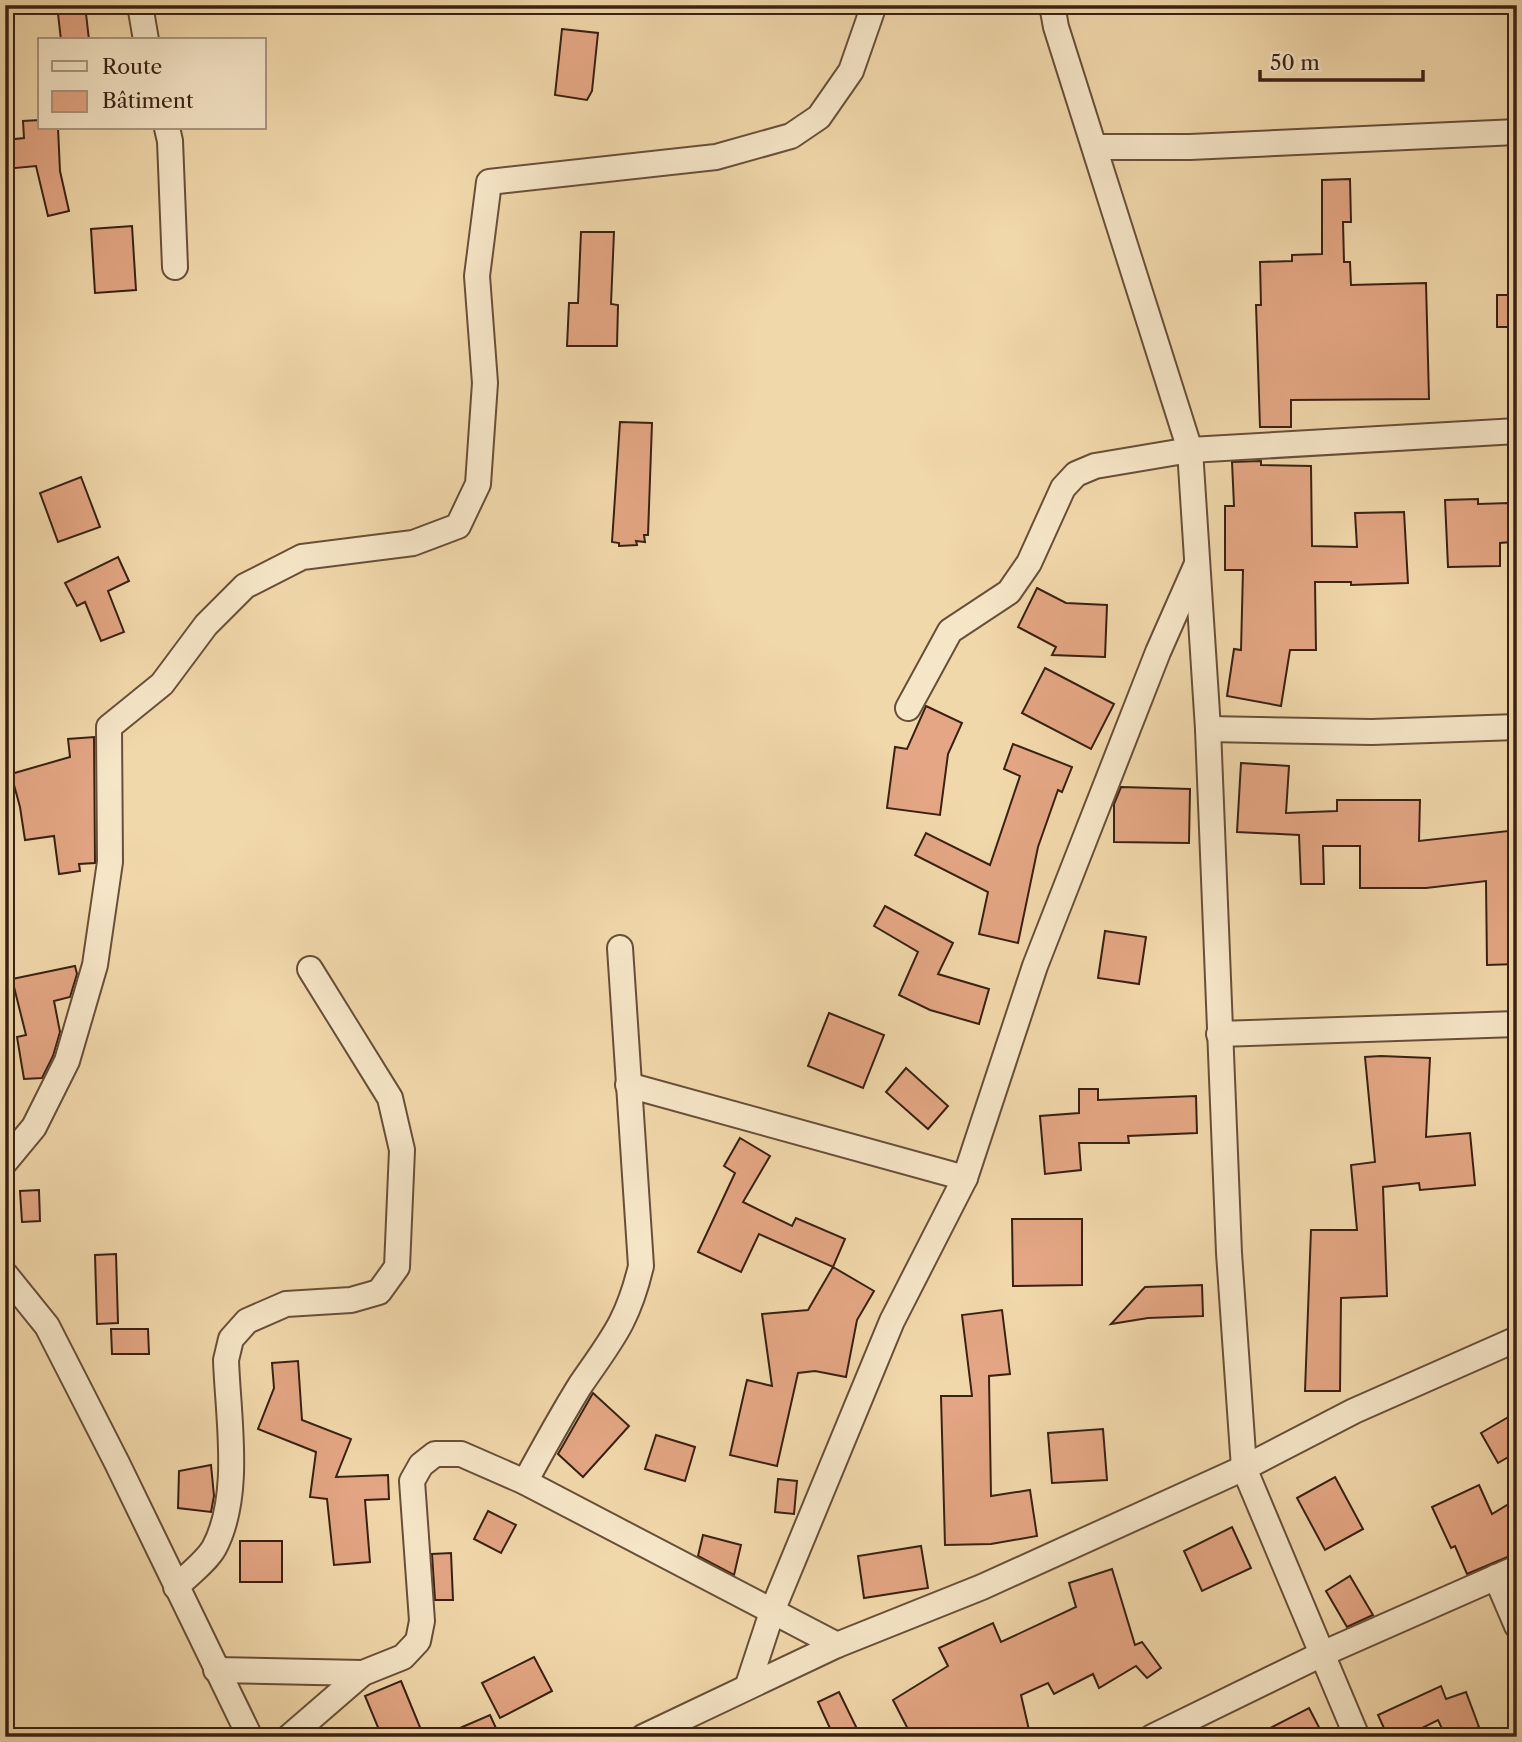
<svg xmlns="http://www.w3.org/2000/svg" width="1522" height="1742" font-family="'Libre Caslon Text',serif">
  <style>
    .building { fill: #e4a684; stroke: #3a2113; stroke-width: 2 }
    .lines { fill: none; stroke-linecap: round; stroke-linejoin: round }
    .street-casing { stroke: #684f39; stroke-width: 28 }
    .street { stroke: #f6e6c8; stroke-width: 24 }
  </style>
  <rect width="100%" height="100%" fill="#f1d8ab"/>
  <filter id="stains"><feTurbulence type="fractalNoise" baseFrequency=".00286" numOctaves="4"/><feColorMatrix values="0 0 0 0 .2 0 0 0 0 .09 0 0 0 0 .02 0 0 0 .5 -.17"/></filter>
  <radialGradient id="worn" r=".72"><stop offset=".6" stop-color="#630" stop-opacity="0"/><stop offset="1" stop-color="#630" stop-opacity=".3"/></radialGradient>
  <g class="building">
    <path d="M 57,5 L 85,5 L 89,40 L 61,40 Z"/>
    <path d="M 562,29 L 598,33 L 592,91 L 587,100 L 555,95 Z"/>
    <path d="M 40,120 L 40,128 L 58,128 L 60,171 L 69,211 L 48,216 L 36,166 L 5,169 L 5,140 L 24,138 L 23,121 Z"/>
    <path d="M 1350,179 L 1351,222 L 1343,222 L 1344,262 L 1350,262 L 1351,285 L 1426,283 L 1429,399 L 1291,400 L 1291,427 L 1260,427 L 1256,305 L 1261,305 L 1260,262 L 1292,261 L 1292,255 L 1322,254 L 1322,180 Z"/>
    <path d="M 132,226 L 136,290 L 95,293 L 91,229 Z"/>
    <path d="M 581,232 L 614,232 L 611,304 L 618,305 L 617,346 L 567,346 L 569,303 L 578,303 Z"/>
    <rect x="1497" y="295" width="20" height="32"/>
    <path d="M 620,422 L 652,423 L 648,535 L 644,535 L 645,542 L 636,541 L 637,545 L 619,546 L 619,543 L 612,542 Z"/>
    <path d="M 1261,461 L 1261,465 L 1311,466 L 1312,546 L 1357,547 L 1355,513 L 1404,512 L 1408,583 L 1351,585 L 1351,582 L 1315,582 L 1316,650 L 1290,650 L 1281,706 L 1227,696 L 1234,649 L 1241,650 L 1243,570 L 1225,570 L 1225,506 L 1234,506 L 1232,462 Z"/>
    <path d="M 81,477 L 100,527 L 58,542 L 40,493 Z"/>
    <path d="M 1478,499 L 1478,504 L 1509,503 L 1511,542 L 1500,543 L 1500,566 L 1448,567 L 1445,500 Z"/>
    <path d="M 118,557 L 129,581 L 108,591 L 124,632 L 101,641 L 85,602 L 77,606 L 65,583 Z"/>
    <path d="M 1037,588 L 1066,603 L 1107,605 L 1105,657 L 1052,655 L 1056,647 L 1018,627 Z"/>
    <path d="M 1045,668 L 1114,704 L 1091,749 L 1022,713 Z"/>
    <path d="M 926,706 L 962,723 L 948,754 L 940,815 L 887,808 L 895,747 L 907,749 Z"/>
    <path d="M 94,737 L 95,863 L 79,864 L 80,871 L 59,874 L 54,836 L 25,840 L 20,807 L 11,774 L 70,757 L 68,739 Z"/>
    <path d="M 1013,744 L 1072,767 L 1062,792 L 1058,790 L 1038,847 L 1018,943 L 979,934 L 988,892 L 915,855 L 926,833 L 990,865 L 1020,776 L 1004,769 Z"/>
    <path d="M 1241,763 L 1289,766 L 1286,813 L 1337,811 L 1337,800 L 1420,800 L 1419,841 L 1517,830 L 1517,964 L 1487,965 L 1486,881 L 1426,888 L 1360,888 L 1360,846 L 1323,846 L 1324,884 L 1301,884 L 1299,835 L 1237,832 Z"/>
    <path d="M 1121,787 L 1190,789 L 1189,843 L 1114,842 L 1114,804 Z"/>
    <path d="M 885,906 L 953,943 L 938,974 L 989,989 L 979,1024 L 930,1010 L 899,995 L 918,952 L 874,926 Z"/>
    <path d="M 1105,931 L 1146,937 L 1139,984 L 1098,978 Z"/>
    <path d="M 75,966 L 77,974 L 70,997 L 54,1001 L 60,1032 L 53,1056 L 42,1078 L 24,1079 L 17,1037 L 26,1035 L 12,979 Z"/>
    <path d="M 829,1013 L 884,1035 L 863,1088 L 808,1066 Z"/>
    <path d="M 1381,1056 L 1430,1058 L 1426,1137 L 1470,1133 L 1475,1185 L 1420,1190 L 1419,1183 L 1383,1187 L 1387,1296 L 1341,1298 L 1340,1391 L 1305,1391 L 1311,1230 L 1357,1230 L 1351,1165 L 1375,1162 L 1365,1057 Z"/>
    <path d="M 906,1068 L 948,1106 L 928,1129 L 886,1092 Z"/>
    <path d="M 1079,1089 L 1098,1089 L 1098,1100 L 1196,1096 L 1197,1133 L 1128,1136 L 1129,1143 L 1079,1143 L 1081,1170 L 1045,1174 L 1040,1116 L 1079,1113 Z"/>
    <path d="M 740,1138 L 770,1156 L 743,1202 L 792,1226 L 796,1218 L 845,1239 L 833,1267 L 759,1234 L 741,1272 L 698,1252 L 735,1173 L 724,1166 Z"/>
    <path d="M 39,1190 L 40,1221 L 22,1222 L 20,1191 Z"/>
    <path d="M 1012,1219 L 1082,1219 L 1082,1285 L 1013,1286 Z"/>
    <path d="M 116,1254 L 118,1323 L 97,1324 L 95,1255 Z"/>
    <path d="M 833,1267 L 874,1291 L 857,1320 L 846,1377 L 815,1371 L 798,1373 L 777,1466 L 730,1455 L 747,1380 L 772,1386 L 762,1314 L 808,1310 Z"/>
    <path d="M 1202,1285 L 1203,1316 L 1148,1318 L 1111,1324 L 1145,1287 Z"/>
    <path d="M 1002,1310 L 1010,1374 L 989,1376 L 991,1496 L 1030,1490 L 1037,1536 L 991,1544 L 945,1545 L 941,1396 L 972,1396 L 962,1315 Z"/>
    <path d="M 111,1329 L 148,1329 L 149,1354 L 112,1354 Z"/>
    <path d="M 298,1361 L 302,1420 L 351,1439 L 336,1477 L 388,1475 L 389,1499 L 365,1500 L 370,1562 L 334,1565 L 327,1499 L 310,1497 L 316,1452 L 258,1429 L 274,1388 L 272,1363 Z"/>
    <path d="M 593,1393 L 629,1426 L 583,1477 L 558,1454 Z"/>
    <path d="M 1517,1412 L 1517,1452 L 1498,1463 L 1481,1433 Z"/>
    <path d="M 1103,1429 L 1107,1480 L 1052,1483 L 1048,1433 Z"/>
    <path d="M 656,1435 L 695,1447 L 685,1481 L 645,1469 Z"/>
    <path d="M 211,1465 L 214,1496 L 211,1512 L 178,1508 L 179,1471 Z"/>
    <path d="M 1335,1477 L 1363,1529 L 1325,1550 L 1297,1498 Z"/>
    <path d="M 778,1479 L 797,1481 L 794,1514 L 775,1512 Z"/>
    <path d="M 1479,1485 L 1492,1514 L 1517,1499 L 1517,1553 L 1467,1574 L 1455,1546 L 1451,1548 L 1432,1507 Z"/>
    <path d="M 488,1511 L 516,1525 L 501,1553 L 474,1539 Z"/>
    <path d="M 1232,1527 L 1251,1568 L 1202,1591 L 1184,1551 Z"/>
    <path d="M 703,1535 L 741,1545 L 734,1575 L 698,1556 Z"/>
    <rect x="240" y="1541" width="42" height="41"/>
    <path d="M 921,1546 L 928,1588 L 864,1598 L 858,1556 Z"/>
    <path d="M 451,1553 L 453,1600 L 435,1600 L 432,1554 Z"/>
    <path d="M 1112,1569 L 1135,1645 L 1142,1642 L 1161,1668 L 1147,1678 L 1136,1666 L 1099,1688 L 1093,1674 L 1054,1694 L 1048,1683 L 1021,1695 L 1029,1730 L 1011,1737 L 912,1737 L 893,1700 L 948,1666 L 939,1648 L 993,1623 L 1001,1642 L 1076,1607 L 1069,1583 Z"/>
    <path d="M 1350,1576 L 1373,1615 L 1347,1627 L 1326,1591 Z"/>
    <path d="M 534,1657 L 552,1691 L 500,1718 L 482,1683 Z"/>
    <path d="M 401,1681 L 424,1737 L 382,1737 L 365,1696 Z"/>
    <path d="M 1441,1686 L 1446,1699 L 1466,1692 L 1479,1727 L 1455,1737 L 1446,1737 L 1438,1720 L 1404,1737 L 1388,1737 L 1378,1715 Z"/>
    <path d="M 839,1692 L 861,1737 L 834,1737 L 818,1702 Z"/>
    <path d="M 1309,1708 L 1324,1737 L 1253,1737 Z"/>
    <path d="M 490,1715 L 500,1737 L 439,1737 Z"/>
  </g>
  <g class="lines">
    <g class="street-casing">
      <g id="street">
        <path d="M 140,5 L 146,40"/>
        <path d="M 1052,5 L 1056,27 L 1190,450 L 1208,729 L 1229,1253 L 1244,1468 L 1357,1737"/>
        <path d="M 167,128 L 170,141 L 175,267"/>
        <path d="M 1095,147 L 1190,147 L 1517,132"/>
        <path d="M 908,708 L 950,631 L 1009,592 L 1029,563 L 1063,488 L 1076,474 L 1095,466 L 1190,450 L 1517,431"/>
        <path d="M 1208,729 L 1372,732 L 1517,727"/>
        <path d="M 1219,1034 L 1517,1024"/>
        <path d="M 628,1085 L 965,1178"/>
        <path d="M 5,1162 L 34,1127 L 67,1061 L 95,965 L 110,862 L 109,727 L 162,684 L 206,625 L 245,586 L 302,557 L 413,543 L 458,526 L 478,484 L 485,383 L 477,276 L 489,182 L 716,157 L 791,136 L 819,117 L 851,71 L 874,5"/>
        <path d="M 5,1274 L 47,1326 L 117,1463 L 250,1737"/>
        <path d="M 525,1482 C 543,1449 561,1416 581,1384 C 612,1339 628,1321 641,1266 L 620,948"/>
        <path d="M 1496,1577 L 1517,1626"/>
        <path d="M 176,1587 C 188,1575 206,1562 214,1548 C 242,1496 228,1418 226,1360 L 231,1339 L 247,1321 L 286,1304 L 351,1300 L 379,1292 L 397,1267 L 402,1150 L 390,1098 L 310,969"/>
        <path d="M 216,1670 L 363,1673"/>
        <path d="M 748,1685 L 773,1609 L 892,1321 L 965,1178 L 1035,966 L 1158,652 L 1196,566"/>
        <path d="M 289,1737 L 363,1673 L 403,1657 L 418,1641 L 422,1621 L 412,1481 L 421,1465 L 435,1454 L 461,1454 L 525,1482 L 837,1645"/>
        <path d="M 643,1737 L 837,1645 L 982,1587 L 1244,1468 L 1354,1411 L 1517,1339"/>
        <path d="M 1152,1737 L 1322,1654 L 1517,1568"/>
      </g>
    </g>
    <use href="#street" class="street"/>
  </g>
  <rect width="1522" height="1742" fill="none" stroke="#f1d8ab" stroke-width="28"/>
  <rect x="7" y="7" width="1508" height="1728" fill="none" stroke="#3a2113" stroke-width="3.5"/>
  <rect x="14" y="14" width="1494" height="1714" fill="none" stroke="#3a2113" stroke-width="2"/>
  <rect x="38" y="38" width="228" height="91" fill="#f6e6c8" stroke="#ab9780" stroke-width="2"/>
  <rect x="52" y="61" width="35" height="10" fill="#f6e6c8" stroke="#ab9780" stroke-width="2"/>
  <text x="102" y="74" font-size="21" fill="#3a2113">Route</text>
  <rect x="52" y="91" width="35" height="21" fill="#e4a684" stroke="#ab9780" stroke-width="2"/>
  <text x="102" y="108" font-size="21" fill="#3a2113">Bâtiment</text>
  <path d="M1260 70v10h163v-10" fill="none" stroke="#3a2113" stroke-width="3.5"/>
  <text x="1270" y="70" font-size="21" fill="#3a2113" stroke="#f6e6c8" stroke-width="5" paint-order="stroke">50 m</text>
  <rect width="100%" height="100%" filter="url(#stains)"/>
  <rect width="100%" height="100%" fill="url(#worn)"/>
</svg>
